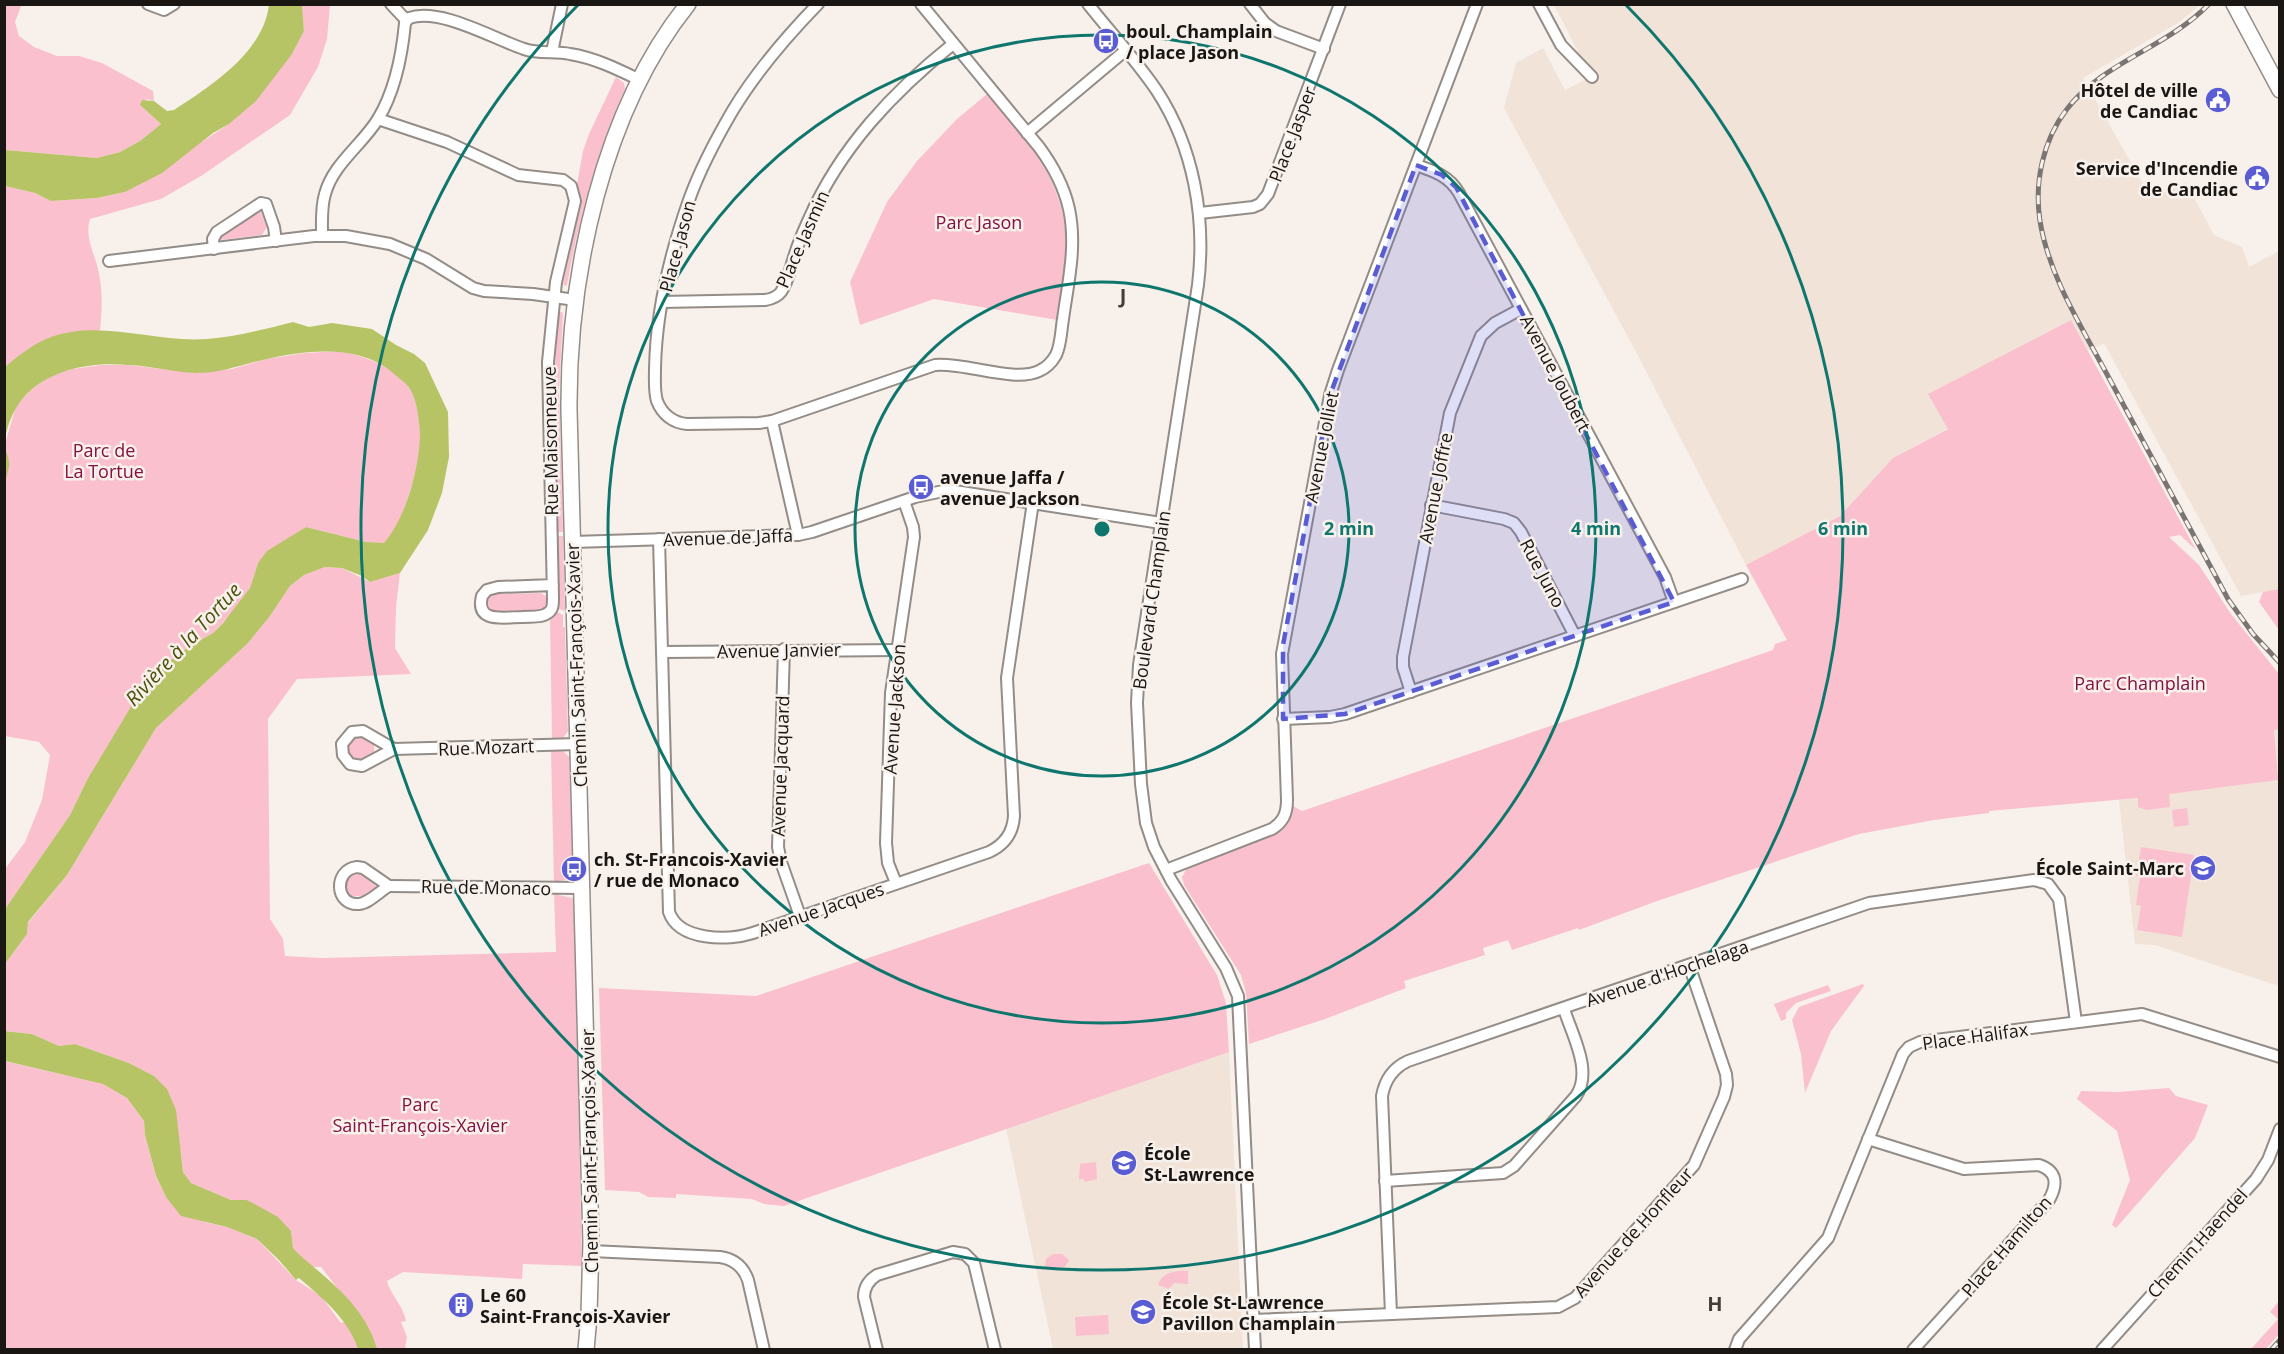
<svg xmlns="http://www.w3.org/2000/svg" width="2284" height="1354" font-family="'Open Sans',sans-serif">
  <style>
    .built { fill: #f1e3d8 }
    .green { fill: #fac0ce }
    .water { fill: #b7c465 }
    .lines { fill: none; stroke-linecap: round; stroke-linejoin: round }
    .river { stroke: #b7c465; stroke-width: 18 }
    .street-casing { stroke: #938c87; stroke-width: 14 }
    .secondary-casing { stroke: #938c87; stroke-width: 18 }
    .street { stroke: #fff; stroke-width: 10 }
    .secondary { stroke: #fff; stroke-width: 15 }
    .rail-casing { stroke: #7a7572; stroke-width: 5 }
    .rail { stroke: #f8f1eb; stroke-width: 3; stroke-dasharray: 9; stroke-linecap: butt }
    .marked { fill: #5a5cd4; fill-opacity: 0.2; stroke: #5a5cd4; stroke-width: 4.5; stroke-dasharray: 12 8; stroke-linejoin: round }
    .ring { fill: none; stroke: #0f766e; stroke-width: 3 }
    .labels { text-anchor: middle; dominant-baseline: central; stroke-width: 5; stroke-linejoin: round; paint-order: stroke }
    .poi-label { font-size: 18px; font-weight: bold; fill: #191614; stroke: #f8f1eb; text-anchor: start }
    .street-label { font-size: 18px; fill: #191614; stroke: #f8f1eb }
    .park-label { font-size: 18px; fill: #841142; stroke: #f8f1eb }
    .neighbourhood-label { font-size: 20px; font-weight: bold; fill: #433d39; stroke: #f8f1eb }
    .water-label { font-size: 20px; font-style: italic; fill: #4b520a; stroke: #f8f1eb }
    .centre { fill: #0f766e; stroke: #f8f1eb; stroke-width: 3 }
    .ring-label { font-size: 18px; text-anchor: middle; font-weight: bold; fill: #0f766e; stroke: #f8f1eb; stroke-width: 5; stroke-linejoin: round; paint-order: stroke }
  </style>
  <rect width="100%" height="100%" fill="#f8f1eb"/>
  <g class="built">
    <path d="M 1554,5 L 2200,5 L 2178,23 L 2083,78 L 2151,198 L 2186,182 L 2214,235 L 2242,247 L 2249,267 L 2279,251 L 2279,589 L 2241,596 L 2104,343 L 2088,351 L 2071,320 L 1929,394 L 1948,428 L 1893,458 L 1840,516 L 1746,565 L 1635,350 L 1504,108 L 1516,63 L 1543,48 L 1565,90 L 1591,77 Z"/>
    <path d="M 2274,729 L 2279,729 L 2279,986 L 2155,945 L 2135,944 L 2119,800 L 2139,798 Z"/>
    <path d="M 1229,1052 L 1243,1349 L 1053,1349 L 1006,1128 Z"/>
  </g>
  <g class="green">
    <path d="M 5,5 L 18,5 L 21,6 L 15,22 L 19,36 L 34,47 L 57,56 L 79,56 L 102,63 L 153,91 L 154,101 L 147,99 L 140,105 L 161,124 L 140,141 L 120,152 L 97,158 L 5,150 Z"/>
    <path d="M 302,5 L 330,5 L 327,39 L 318,67 L 290,115 L 201,176 L 161,199 L 90,219 C 84,239 96,255 99,274 C 103,293 102,312 100,331 C 73,330 26,350 5,367 L 5,186 L 35,193 L 51,201 L 97,198 L 125,192 L 229,124 L 292,54 L 304,31 Z"/>
    <path d="M 616,77 L 624,83 L 625,89 C 597,151 579,218 567,285 L 565,286 L 563,284 L 582,200 L 577,184 L 583,151 L 589,134 Z"/>
    <path d="M 987,94 C 1028,143 1068,182 1066,251 C 1065,274 1060,297 1057,320 L 934,299 L 860,325 L 850,282 L 887,202 L 917,161 L 957,119 Z"/>
    <path d="M 260,210 L 267,227 L 262,235 L 220,240 L 221,236 Z"/>
    <path d="M 559,312 L 562,312 L 563,315 L 559,390 L 563,532 L 558,532 C 556,459 551,385 559,312 Z"/>
    <path d="M 2071,320 L 2196,550 L 2180,535 L 2169,537 L 2199,565 L 2231,614 L 2279,674 L 2279,729 L 2274,730 L 2278,780 L 2169,794 L 2170,807 L 2146,810 L 2138,807 L 2138,798 L 1989,811 L 1989,813 L 1934,820 L 1859,834 L 1657,901 L 1579,930 L 1578,928 L 1512,950 L 1508,940 L 1483,948 L 1485,955 L 1404,981 L 1406,988 L 1325,1019 L 1249,1044 L 1246,993 L 1241,975 L 1184,885 L 1182,877 L 1187,868 L 1275,834 L 1287,824 L 1293,806 L 1302,811 L 1773,650 L 1775,644 L 1787,640 L 1746,565 L 1840,516 L 1893,458 L 1948,429 L 1928,394 Z"/>
    <path d="M 341,351 C 366,357 393,366 409,387 C 419,400 422,439 420,455 C 417,471 403,515 396,529 C 393,534 388,539 384,544 L 366,542 L 306,527 L 258,563 L 250,588 L 236,608 L 213,633 L 190,646 L 87,780 L 70,815 L 5,909 L 5,869 L 25,842 L 42,800 L 50,755 L 39,742 L 5,736 L 4,488 L 6,473 L 9,465 L 5,444 L 16,406 L 30,391 L 51,375 L 72,369 L 101,365 L 128,365 L 197,373 L 232,369 L 266,359 L 305,353 Z"/>
    <path d="M 558,536 L 563,536 L 565,611 L 559,609 Z"/>
    <path d="M 325,567 L 342,568 L 370,582 L 400,573 L 396,607 L 395,648 L 411,674 L 297,679 L 268,719 L 270,919 L 283,939 L 285,956 L 321,958 L 556,952 L 554,894 L 572,898 L 574,901 L 582,1266 L 523,1264 L 522,1279 L 403,1272 L 387,1281 C 391,1296 403,1305 406,1321 L 401,1322 L 407,1337 L 405,1349 L 5,1349 L 4,1061 L 104,1084 L 127,1098 L 144,1121 L 145,1135 L 156,1177 L 166,1197 L 205,1222 L 227,1227 L 257,1239 L 296,1280 L 321,1296 L 341,1323 L 359,1316 L 321,1267 L 311,1267 L 293,1248 L 291,1231 L 247,1200 L 231,1200 L 191,1183 L 183,1172 L 181,1153 L 154,1076 L 129,1063 L 75,1044 L 59,1046 L 32,1034 L 5,1031 L 5,964 L 27,934 L 28,923 L 67,875 L 156,728 L 248,643 L 270,616 L 290,586 L 304,575 Z"/>
    <path d="M 2279,589 L 2280,589 L 2279,630 L 2259,602 L 2263,592 Z"/>
    <path d="M 541,593 L 547,597 L 547,604 L 543,609 L 539,610 C 530,611 494,615 488,609 C 485,606 486,603 486,599 L 491,594 Z"/>
    <path d="M 557,612 L 563,615 L 563,627 L 565,627 L 568,731 L 563,738 L 552,739 L 550,620 Z"/>
    <path d="M 359,737 L 374,743 L 374,752 L 359,760 L 350,756 L 347,747 L 349,741 Z"/>
    <path d="M 551,751 L 563,751 L 569,757 L 573,875 L 571,879 L 554,882 Z"/>
    <path d="M 2187,808 L 2189,825 L 2174,827 L 2172,810 Z"/>
    <path d="M 2141,847 L 2194,855 L 2182,937 L 2137,930 L 2141,906 L 2136,905 L 2140,877 L 2136,876 Z"/>
    <path d="M 1149,863 L 1217,975 L 1226,1003 L 1229,1052 L 784,1206 L 764,1204 L 752,1199 L 676,1194 L 676,1198 L 648,1197 L 639,1192 L 605,1190 L 599,988 L 756,996 Z"/>
    <path d="M 357,874 L 362,875 L 377,887 L 362,896 L 351,896 C 345,890 345,885 348,878 Z"/>
    <path d="M 1863,984 L 1864,986 L 1831,1031 L 1805,1093 L 1801,1054 L 1792,1020 L 1799,1007 Z"/>
    <path d="M 1828,985 L 1831,991 L 1796,1003 L 1786,1013 L 1786,1019 L 1781,1021 L 1774,1004 Z"/>
    <path d="M 2169,1088 L 2176,1096 L 2208,1105 L 2195,1138 L 2116,1228 L 2112,1225 L 2130,1180 L 2117,1131 L 2077,1099 L 2081,1091 L 2118,1092 Z"/>
    <path d="M 1096,1162 L 1097,1179 L 1085,1182 L 1083,1179 L 1079,1179 L 1080,1164 Z"/>
    <path d="M 1053,1254 L 1062,1254 L 1069,1260 C 1065,1271 1055,1272 1045,1268 L 1046,1259 Z"/>
    <path d="M 1188,1271 L 1188,1284 L 1174,1283 L 1169,1289 L 1158,1285 C 1161,1273 1176,1270 1188,1271 Z"/>
    <path d="M 2279,1301 L 2279,1334 L 2266,1349 L 2251,1349 L 2278,1319 L 2270,1312 Z"/>
    <path d="M 1108,1315 L 1109,1334 L 1076,1336 L 1075,1317 Z"/>
  </g>
  <g class="water">
    <path d="M 269,5 L 302,5 L 304,31 L 292,54 L 256,101 L 229,124 L 213,133 L 162,173 L 125,192 L 97,198 L 51,201 L 35,193 L 5,186 L 5,150 L 97,158 L 120,152 L 140,141 L 161,124 L 140,105 L 142,100 L 154,101 L 167,111 L 174,110 C 211,86 263,53 269,5 Z"/>
    <path d="M 293,322 L 309,327 L 332,323 L 372,329 L 396,345 L 414,354 L 425,363 L 448,412 L 449,457 L 442,493 L 428,530 L 400,573 L 370,582 L 362,576 L 342,568 L 325,567 L 304,575 L 290,586 L 270,616 L 248,643 L 156,728 L 67,875 L 28,922 L 27,934 L 5,964 L 5,909 L 70,815 L 87,780 L 135,700 L 159,669 L 190,646 L 213,633 L 223,623 L 250,588 L 258,563 L 267,551 L 306,527 L 366,542 L 384,543 C 406,518 420,466 420,433 C 419,420 417,400 410,389 C 407,383 398,378 393,373 C 359,344 308,350 267,359 C 242,364 223,373 196,373 C 173,372 151,366 128,365 C 94,362 56,368 30,391 C 16,403 6,425 5,443 C 5,451 10,458 9,466 C 8,473 5,480 5,488 L 5,367 C 18,356 34,343 51,337 C 102,319 155,343 207,339 C 236,337 265,329 293,322 Z"/>
    <path d="M 4,1031 L 32,1034 L 59,1046 L 75,1044 L 129,1063 L 154,1076 L 167,1089 L 176,1110 L 183,1172 L 191,1183 L 231,1200 L 247,1200 L 278,1217 L 291,1231 L 293,1248 L 311,1267 L 296,1280 L 280,1261 L 257,1239 L 227,1227 L 181,1216 L 166,1197 L 156,1176 L 145,1135 L 144,1121 L 127,1098 L 103,1084 L 5,1061 Z"/>
  </g>
  <g class="lines">
    <path class="river" d="M 288,1257 C 319,1284 356,1309 368,1350"/>
    <g class="street-casing">
      <g id="street">
        <path d="M 148,4 L 164,10 L 174,4"/>
        <path d="M 391,4 L 406,20"/>
        <path d="M 818,4 C 786,37 756,72 733,110 C 716,139 700,169 689,200 C 670,254 656,312 655,369 C 655,379 654,391 657,401 C 662,414 673,423 687,424 L 759,423 L 772,421 L 935,365 C 965,362 1014,383 1039,371 C 1046,368 1052,362 1056,355 C 1061,345 1061,331 1063,319 C 1068,283 1077,246 1069,209 C 1064,186 1053,166 1039,147 L 921,4"/>
        <path d="M 1088,4 C 1111,33 1136,60 1157,91 C 1194,148 1206,218 1198,285 L 1139,665 L 1137,703 L 1141,784 L 1146,823 L 1154,847 L 1171,880 L 1226,968 L 1238,996 L 1255,1350"/>
        <path d="M 1250,4 L 1265,23 L 1276,31 L 1324,49"/>
        <path d="M 1539,4 L 1561,45 L 1592,77"/>
        <path d="M 552,52 L 562,4"/>
        <path d="M 378,119 L 447,142 L 518,175 L 563,180 L 571,186 L 575,201 L 556,282 L 548,362 L 553,598 C 553,605 553,611 546,614 C 540,618 530,616 522,617 C 505,617 475,624 482,596 L 487,590 L 498,587 L 553,585"/>
        <path d="M 1027,133 L 1126,50"/>
        <path d="M 1416,165 C 1434,171 1449,176 1459,193 L 1665,577 L 1674,602"/>
        <path d="M 1200,213 L 1253,207 L 1260,204 L 1268,194 L 1340,4"/>
        <path d="M 322,235 C 322,221 321,207 325,194 C 333,164 362,145 378,119 C 395,91 402,55 405,23 L 409,18 C 440,7 494,39 524,49 C 538,54 555,51 570,54 C 595,58 617,69 640,80"/>
        <path d="M 214,249 L 213,239 L 217,232 L 261,203 L 266,204 L 274,227 L 276,241"/>
        <path d="M 109,261 L 314,236 L 346,236 L 390,244 L 426,259 L 473,288 L 484,291 L 533,294 L 575,300"/>
        <path d="M 662,302 L 765,300 C 772,299 777,297 781,292 C 788,282 790,269 794,257 C 798,244 803,232 809,219 C 840,148 893,92 953,44"/>
        <path d="M 772,421 L 798,535"/>
        <path d="M 1431,505 L 1504,519 L 1514,523 L 1521,532 L 1575,636"/>
        <path d="M 659,539 L 669,912 C 679,941 728,941 753,933 L 989,852 C 1004,845 1013,833 1014,816 L 1007,678 L 1033,502"/>
        <path d="M 573,542 L 798,535 L 812,532 L 915,497 L 948,490 L 1161,523"/>
        <path d="M 784,649 L 778,847 L 781,862 L 800,916"/>
        <path d="M 662,652 L 897,650"/>
        <path d="M 1411,692 L 1403,667 L 1403,657 L 1450,413 L 1481,336 L 1495,323 L 1521,309"/>
        <path d="M 1283,719 L 1330,717 L 1345,714 L 1742,579"/>
        <path d="M 363,731 L 394,749 L 362,766 L 350,764 L 343,755 L 342,744 L 352,732 Z"/>
        <path d="M 394,749 L 578,744"/>
        <path d="M 357,867 L 363,868 L 389,886 C 380,891 369,903 359,904 C 335,906 333,870 357,867 Z"/>
        <path d="M 1166,870 L 1272,829 C 1283,822 1287,814 1287,800 L 1282,654 L 1330,395 L 1338,370 L 1477,4"/>
        <path d="M 896,883 L 888,863 L 886,843 L 891,693 L 914,537 L 913,527 L 904,501"/>
        <path d="M 389,886 L 583,888"/>
        <path d="M 1868,1139 L 1964,1169 L 2039,1165 C 2057,1171 2058,1184 2049,1200 L 1913,1350"/>
        <path d="M 1385,1181 L 1503,1173 L 1514,1166 L 1576,1096 C 1593,1071 1572,1035 1564,1009"/>
        <path d="M 591,1251 L 720,1257 C 734,1259 743,1266 748,1280 L 764,1350"/>
        <path d="M 1391,1314 L 1382,1096 C 1385,1079 1393,1068 1408,1061 L 1869,903 L 2034,880 L 2048,884 L 2059,899 L 2076,1022"/>
        <path d="M 1253,1320 L 1558,1307 L 1575,1298 L 1694,1165 L 1724,1097 L 1727,1085 L 1726,1074 L 1689,965"/>
        <path d="M 877,1350 L 864,1297 C 864,1287 869,1280 877,1275 L 953,1252 L 965,1254 L 974,1263 L 995,1350"/>
        <path d="M 1735,1350 L 1739,1339 L 1828,1238 L 1903,1054 L 1909,1047 L 1920,1042 L 2142,1014 L 2280,1057"/>
        <path d="M 2102,1350 L 2256,1179 L 2268,1160 L 2280,1129"/>
      </g>
    </g>
    <g class="secondary-casing">
      <g id="secondary">
        <path d="M 2234,4 L 2280,90"/>
        <path d="M 586,1350 L 589,1315 L 591,1242 L 569,410 C 568,276 602,111 688,4"/>
      </g>
    </g>
    <use href="#street" class="street"/>
    <use href="#secondary" class="secondary"/>
    <g class="rail-casing">
      <g id="rail">
        <path d="M 2209,4 C 2168,47 2103,62 2067,109 C 2043,140 2034,182 2040,221 C 2049,277 2083,329 2109,378 C 2149,452 2188,525 2228,599 L 2253,634 L 2280,663"/>
        <path d="M 2271,1350 L 2280,1340"/>
      </g>
    </g>
    <use href="#rail" class="rail"/>
  </g>
  <path class="marked" d="M 1416,165 L 1442,175 L 1456,187 L 1674,602 L 1345,714 L 1283,719 L 1283,645 L 1330,395 Z"/>
  <g class="ring">
    <circle cx="1102" cy="529" r="247"/>
    <circle cx="1102" cy="529" r="494"/>
    <path d="M1626 5A741 741 0 1 1 578 5"/>
  </g>
  <defs>
    <g id="bus-disc" transform="scale(1.35)"><circle r="9.5" fill="#5a5cd4" stroke="#f8f1eb"/><path d="M-5-6H5V4H4V6H2V4H-2V6H-4V4H-5ZM-3.5-4V0h7V-4ZM-3.5 1.2v1.5H-2V1.2ZM2 1.2v1.5H3.5V1.2Z" fill="#fff"/></g>
    <g id="civic-disc" transform="scale(1.35)"><circle r="9.5" fill="#5a5cd4" stroke="#f8f1eb"/><path d="M-.6-6.5H3V-4.5H.6V-3L4-1V1h2V6H-6V1h2V-1L-.6-3ZM-1.2 2.5V6h2.4V2.5Z" fill="#fff"/></g>
    <g id="school-disc" transform="scale(1.35)"><circle r="9.5" fill="#5a5cd4" stroke="#f8f1eb"/><path d="M0-5L7-2L0 1L-7-2ZM-4 1L0 2.5L4 1V4Q0 6-4 4Z" fill="#fff"/></g>
    <g id="building-disc" transform="scale(1.35)"><circle r="9.5" fill="#5a5cd4" stroke="#f8f1eb"/><path d="M-4-6H4V6H1V3H-1V6H-4ZM-2.5-4.3h1.7v1.8h-1.7ZM.8-4.3h1.7v1.8H.8ZM-2.5-1h1.7V.8h-1.7ZM.8-1h1.7V.8H.8Z" fill="#fff"/></g>
  </defs>
  <g fill-rule="evenodd">
    <use href="#bus-disc" x="1106" y="41"/>
    <use href="#civic-disc" x="2218" y="100"/>
    <use href="#civic-disc" x="2257" y="178"/>
    <use href="#bus-disc" x="921" y="487"/>
    <use href="#school-disc" x="2203" y="868"/>
    <use href="#bus-disc" x="574" y="869"/>
    <use href="#school-disc" x="1124" y="1163"/>
    <use href="#building-disc" x="461" y="1305"/>
    <use href="#school-disc" x="1143" y="1312"/>
  </g>
  <g class="labels">
    <g class="poi-label">
      <text x="1126" y="31">boul. Champlain<tspan x="1126" dy="21">/ place Jason</tspan></text>
      <text x="2198" y="90" text-anchor="end">Hôtel de ville<tspan x="2198" dy="21">de Candiac</tspan></text>
      <text x="2238" y="168" text-anchor="end">Service d'Incendie<tspan x="2238" dy="21">de Candiac</tspan></text>
      <text x="940" y="477">avenue Jaffa /<tspan x="940" dy="21">avenue Jackson</tspan></text>
      <text x="594" y="859">ch. St-Francois-Xavier<tspan x="594" dy="21">/ rue de Monaco</tspan></text>
      <text x="2184" y="868" text-anchor="end">École Saint-Marc</text>
      <text x="1144" y="1153">École<tspan x="1144" dy="21">St-Lawrence</tspan></text>
      <text x="480" y="1295">Le 60<tspan x="480" dy="21">Saint-François-Xavier</tspan></text>
      <text x="1162" y="1302">École St-Lawrence<tspan x="1162" dy="21">Pavillon Champlain</tspan></text>
    </g>
    <g class="street-label">
      <text transform="translate(1292 134) rotate(-69)">Place Jasper</text>
      <text transform="translate(802 239) rotate(-66)">Place Jasmin</text>
      <text transform="translate(677 246) rotate(-75)">Place Jason</text>
      <text transform="translate(1556 373) rotate(62)">Avenue Joubert</text>
      <text transform="translate(550 441) rotate(-91)">Rue Maisonneuve</text>
      <text transform="translate(1321 447) rotate(-79)">Avenue Jolliet</text>
      <text transform="translate(1435 488) rotate(-79)">Avenue Joffre</text>
      <text transform="translate(728 537) rotate(-2)">Avenue de Jaffa</text>
      <text transform="translate(1543 573) rotate(62)">Rue Juno</text>
      <text transform="translate(1151 600) rotate(-82)">Boulevard Champlain</text>
      <text transform="translate(779 650) rotate(-1)">Avenue Janvier</text>
      <text transform="translate(576 665) rotate(-92)">Chemin Saint-François-Xavier</text>
      <text transform="translate(894 709) rotate(-86)">Avenue Jackson</text>
      <text transform="translate(486 747) rotate(-2)">Rue Mozart</text>
      <text transform="translate(780 766) rotate(-88)">Avenue Jacquard</text>
      <text transform="translate(486 887) rotate(1)">Rue de Monaco</text>
      <text transform="translate(821 909) rotate(-19)">Avenue Jacques</text>
      <text transform="translate(1667 973) rotate(-19)">Avenue d'Hochelaga</text>
      <text transform="translate(1975 1036) rotate(-8)">Place Halifax</text>
      <text transform="translate(589 1151) rotate(-91)">Chemin Saint-François-Xavier</text>
      <text transform="translate(1633 1232) rotate(-48)">Avenue de Honfleur</text>
      <text transform="translate(2197 1243) rotate(-48)">Chemin Haendel</text>
      <text transform="translate(2006 1246) rotate(-49)">Place Hamilton</text>
    </g>
    <g class="park-label">
      <text x="979" y="222">Parc Jason</text>
      <text x="104" y="450">Parc de<tspan x="104" dy="21">La Tortue</tspan></text>
      <text x="2140" y="683">Parc Champlain</text>
      <text x="420" y="1104">Parc<tspan x="420" dy="21">Saint-François-Xavier</tspan></text>
    </g>
    <g class="neighbourhood-label">
      <text x="1123" y="295">J</text>
      <text x="1715" y="1303">H</text>
    </g>
    <g class="water-label">
      <text transform="translate(183 644) rotate(-47)">Rivière à la Tortue</text>
    </g>
  </g>
  <circle cx="1102" cy="529" r="9" class="centre"/>
  <g class="ring-label">
    <text x="1349" y="535">2 min</text>
    <text x="1596" y="535">4 min</text>
    <text x="1843" y="535">6 min</text>
  </g>
  <rect width="2284" height="1354" fill="none" stroke="#191614" stroke-width="12"/>
</svg>
